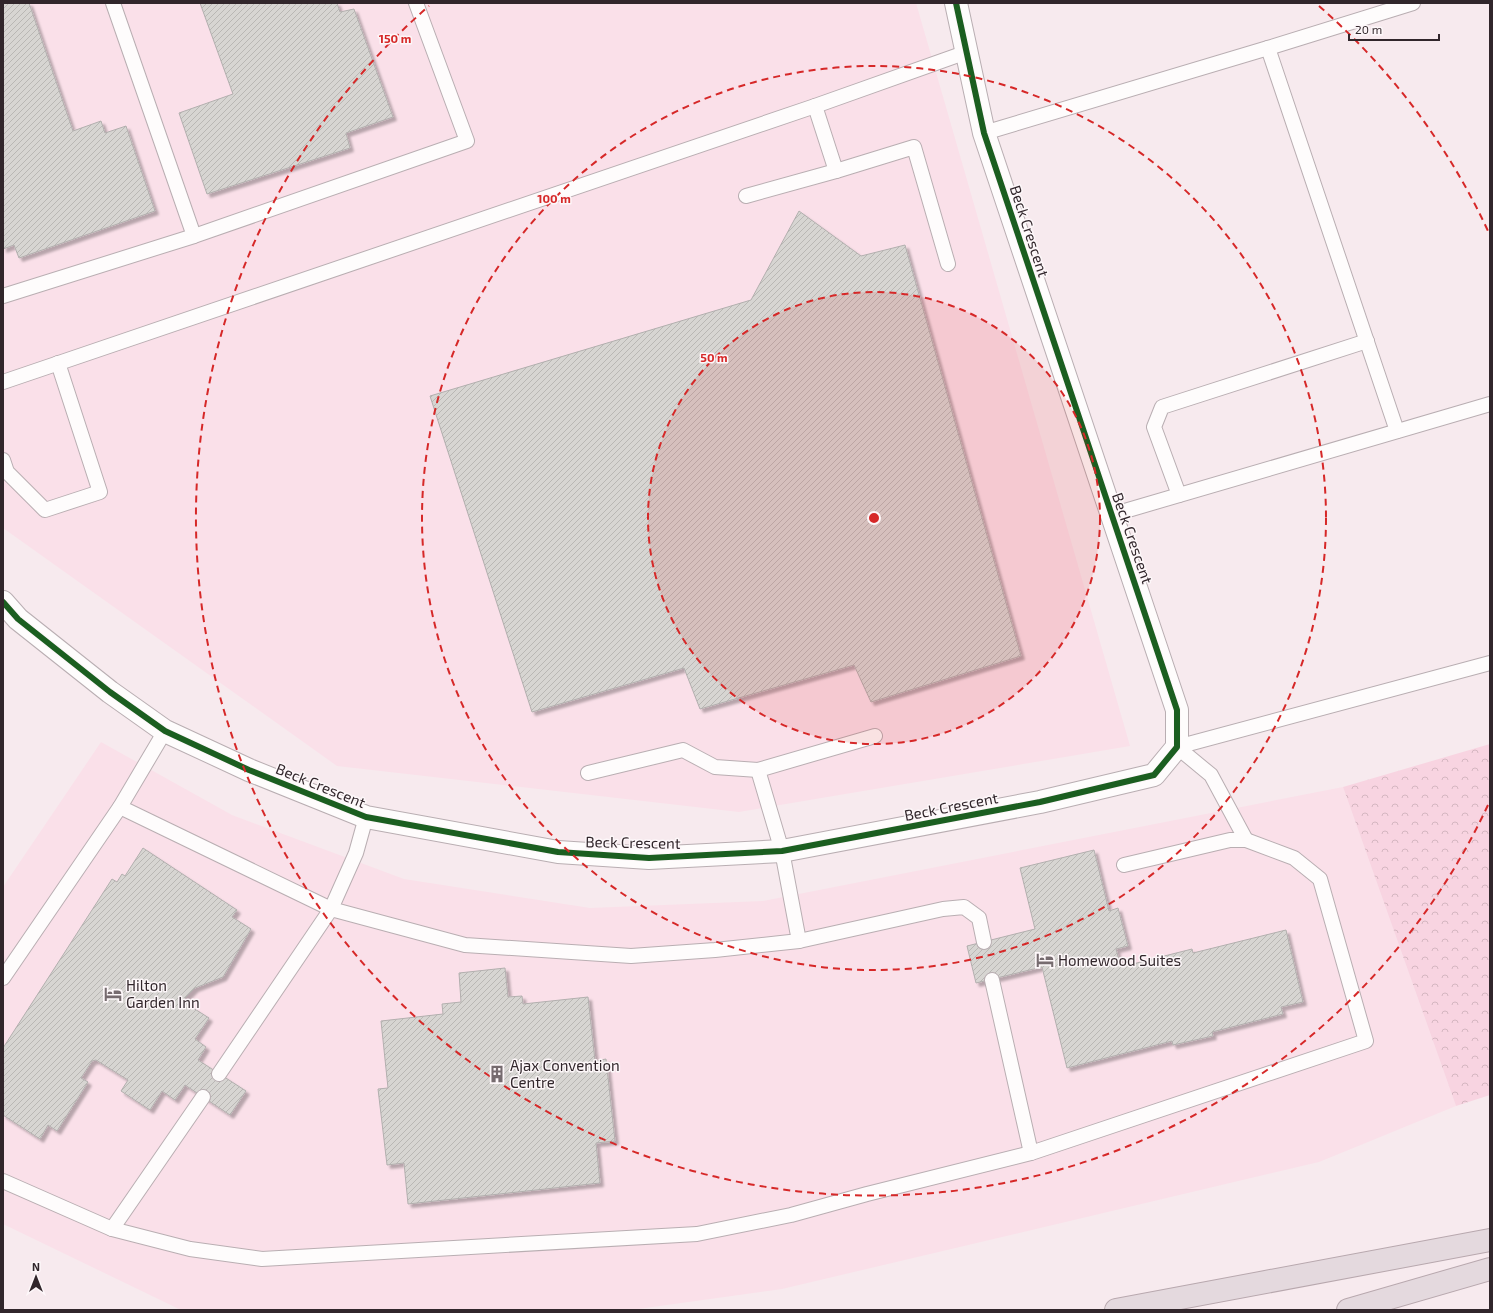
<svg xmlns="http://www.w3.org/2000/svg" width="1493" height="1313" font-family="'Exo 2',sans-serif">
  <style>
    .built { fill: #fae0e9 }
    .forest { fill: url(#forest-crowns) }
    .building { fill: url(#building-hatch); stroke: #b2afae; filter: url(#shadow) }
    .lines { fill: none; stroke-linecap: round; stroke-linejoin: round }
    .service-casing { stroke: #b9aeb2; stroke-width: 16 }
    .minor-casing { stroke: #b9aeb2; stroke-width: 24 }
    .motorway-casing { stroke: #b8a8ae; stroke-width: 24 }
    .service { stroke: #fefcfc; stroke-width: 14 }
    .minor { stroke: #fefcfc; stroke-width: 22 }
    .motorway { stroke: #e4d9de; stroke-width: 22 }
    .cycleway-casing { stroke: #fdf7f9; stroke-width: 8 }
    .cycleway { stroke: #1b5e20; stroke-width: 6 }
    .ring { fill: none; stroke: #d62828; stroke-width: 2; stroke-dasharray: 7 5 }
    .labels { text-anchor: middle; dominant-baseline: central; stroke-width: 3; stroke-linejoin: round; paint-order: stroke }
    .street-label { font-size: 15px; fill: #31262b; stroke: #fdf7f9 }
    .poi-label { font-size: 15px; fill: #31262b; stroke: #fdf7f9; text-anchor: start }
    .centre { fill: #d62828; stroke: #fdf7f9; stroke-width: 2 }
    .ring-label { font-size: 12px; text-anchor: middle; font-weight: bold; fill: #d62828; stroke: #fdf7f9; stroke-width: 3; stroke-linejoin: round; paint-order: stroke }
  </style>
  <defs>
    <pattern id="forest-crowns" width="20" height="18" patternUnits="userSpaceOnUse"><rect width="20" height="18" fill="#f8d4e1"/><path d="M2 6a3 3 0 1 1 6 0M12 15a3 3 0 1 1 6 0" fill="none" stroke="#d5b6c1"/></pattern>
    <pattern id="building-hatch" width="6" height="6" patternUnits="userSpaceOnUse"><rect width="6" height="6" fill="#d7d5d2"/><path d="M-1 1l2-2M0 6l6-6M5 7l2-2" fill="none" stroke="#b9b7b4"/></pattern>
    <filter id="shadow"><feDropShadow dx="3.5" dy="3.5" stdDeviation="1" flood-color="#0004"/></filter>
  </defs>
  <rect width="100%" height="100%" fill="#f7eaee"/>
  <g class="built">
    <path d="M 3,3 L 916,3 L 1130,746 L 739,812 L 337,766 L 3,528 Z"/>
    <path d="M 101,742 L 232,815 L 404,879 L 590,908 L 763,901 L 1343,787 L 1456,1106 L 1319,1162 L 782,1289 L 631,1310 L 181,1310 L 3,1224 L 3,887 Z"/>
  </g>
  <path class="forest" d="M 1490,744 L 1490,1095 L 1456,1106 L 1343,787 Z"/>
  <g class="building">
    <path d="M 3,3 L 29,3 L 73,131 L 101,121 L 105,133 L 126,126 L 155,211 L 19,258 L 14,245 L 3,249 Z"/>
    <path d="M 200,3 L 337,3 L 340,12 L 354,9 L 393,117 L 346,133 L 350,148 L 207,194 L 179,113 L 233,94 Z"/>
    <path d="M 799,211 L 861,256 L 905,245 L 1021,656 L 871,702 L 854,665 L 700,709 L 684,668 L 532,712 L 430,396 L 751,300 Z"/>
    <path d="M 143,848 L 237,910 L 232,917 L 251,929 L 223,977 L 195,988 L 182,1001 L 209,1018 L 195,1039 L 206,1047 L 198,1060 L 246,1091 L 230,1115 L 185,1085 L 175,1100 L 162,1091 L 150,1110 L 121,1091 L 128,1080 L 96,1060 L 92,1061 L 81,1078 L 88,1082 L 57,1131 L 48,1125 L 40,1139 L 3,1115 L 3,1048 L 112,879 L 117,882 L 122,874 L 125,876 Z"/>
    <path d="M 1094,850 L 1109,911 L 1118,908 L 1128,946 L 1116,949 L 1121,967 L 1192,949 L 1193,953 L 1286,930 L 1303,1002 L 1281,1007 L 1283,1014 L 1212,1032 L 1213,1036 L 1173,1045 L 1172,1041 L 1067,1068 L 1042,967 L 976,983 L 967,946 L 1035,929 L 1020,868 Z"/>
    <path d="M 505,968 L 508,997 L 522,996 L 523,1004 L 588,997 L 595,1061 L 606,1059 L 615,1141 L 596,1143 L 600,1183 L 408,1204 L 404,1163 L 387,1165 L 378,1089 L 388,1088 L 381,1021 L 443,1014 L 442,1004 L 461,1002 L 459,973 Z"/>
  </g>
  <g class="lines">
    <g class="service-casing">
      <g id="service">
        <path d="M 113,3 L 194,236"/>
        <path d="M 1268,48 L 1413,3"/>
        <path d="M 815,106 L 836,171 L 914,147 L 948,264"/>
        <path d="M 984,133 L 1268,48 L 1397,431"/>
        <path d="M 746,196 L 836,171"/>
        <path d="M 3,296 L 194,236 L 467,141 L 416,3"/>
        <path d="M 3,382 L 815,106 L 967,52"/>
        <path d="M 3,460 L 7,472 L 45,510 L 100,492 L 58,363"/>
        <path d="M 1179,495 L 1154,427 L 1162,407 L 1367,341"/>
        <path d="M 1111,515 L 1490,404"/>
        <path d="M 165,731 L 120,807 L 331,909 L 356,853 L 366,817"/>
        <path d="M 1177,747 L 1490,663"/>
        <path d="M 1177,747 L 1211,775 L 1246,840"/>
        <path d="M 588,773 L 683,750 L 715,767 L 758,770"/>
        <path d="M 799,941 L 943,909 L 964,907 L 979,918 L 984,942"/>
        <path d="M 3,978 L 120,807"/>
        <path d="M 992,980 L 1031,1153 L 1366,1041 L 1320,879 L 1294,858 L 1246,840 L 1230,840 L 1124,865"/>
        <path d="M 219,1074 L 331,909 L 465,945 L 631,956 L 715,950 L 799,941 L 782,851 L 758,770 L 875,736"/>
        <path d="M 3,1181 L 112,1229 L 190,1249 L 262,1259 L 697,1234 L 791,1215 L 867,1194 L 1031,1153"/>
        <path d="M 112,1229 L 203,1097"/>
      </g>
    </g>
    <g class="minor-casing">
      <path id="minor" d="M 3,602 L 18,619 L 110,692 L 165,731 L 249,770 L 366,817 L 558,852 L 649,858 L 782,851 L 1040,802 L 1154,775 L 1177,747 L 1177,710 L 984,133 L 956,3"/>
    </g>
    <g class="motorway-casing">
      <g id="motorway">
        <path d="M 1116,1310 L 1490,1240"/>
        <path d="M 1348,1310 L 1490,1269"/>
      </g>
    </g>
    <use href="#service" class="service"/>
    <use href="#minor" class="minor"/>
    <use href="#motorway" class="motorway"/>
    <g class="cycleway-casing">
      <path id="cycleway" d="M 3,602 L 18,619 L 110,692 L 165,731 L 249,770 L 366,817 L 558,852 L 649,858 L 782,851 L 1040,802 L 1154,775 L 1177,747 L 1177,710 L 984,133 L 956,3"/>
    </g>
    <use href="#cycleway" class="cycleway"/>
  </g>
  <circle cx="874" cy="518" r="226" fill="#d62828" fill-opacity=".12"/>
  <g class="ring">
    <circle cx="874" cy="518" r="226"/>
    <circle cx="874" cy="518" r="452"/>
    <path d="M1488 805A678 678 0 1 1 429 6M1319 6A678 678 0 0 1 1488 231"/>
  </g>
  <defs>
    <g id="hotel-bare" transform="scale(1.38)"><path d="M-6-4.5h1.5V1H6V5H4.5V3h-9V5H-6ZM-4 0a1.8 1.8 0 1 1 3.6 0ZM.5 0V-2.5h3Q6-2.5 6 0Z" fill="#766b6f" stroke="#fdf7f9" stroke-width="2.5" paint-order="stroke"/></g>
    <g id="building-bare" transform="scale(1.38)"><path d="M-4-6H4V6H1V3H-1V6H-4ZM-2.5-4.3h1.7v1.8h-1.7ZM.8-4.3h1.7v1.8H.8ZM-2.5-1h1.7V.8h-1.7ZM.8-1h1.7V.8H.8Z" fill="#766b6f" stroke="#fdf7f9" stroke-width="2.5" paint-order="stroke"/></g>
  </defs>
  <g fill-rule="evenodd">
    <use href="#hotel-bare" x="1045" y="960"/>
    <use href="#hotel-bare" x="113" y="994"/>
    <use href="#building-bare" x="497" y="1074"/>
  </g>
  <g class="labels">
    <g class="street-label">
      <text transform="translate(1030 231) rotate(72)">Beck Crescent</text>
      <text transform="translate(1133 538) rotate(71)">Beck Crescent</text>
      <text transform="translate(321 785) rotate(22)">Beck Crescent</text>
      <text transform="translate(951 806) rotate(-11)">Beck Crescent</text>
      <text transform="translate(633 842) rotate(1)">Beck Crescent</text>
    </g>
    <g class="poi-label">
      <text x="1058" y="960">Homewood Suites</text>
      <text x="126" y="985">Hilton<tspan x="126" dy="17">Garden Inn</tspan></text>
      <text x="510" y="1065">Ajax Convention<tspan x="510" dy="17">Centre</tspan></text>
    </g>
  </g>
  <circle cx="874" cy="518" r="6" class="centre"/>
  <g class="ring-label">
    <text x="395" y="43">150 m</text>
    <text x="554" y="203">100 m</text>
    <text x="714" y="362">50 m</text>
  </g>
  <rect width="1493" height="1313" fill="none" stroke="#31262b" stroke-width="8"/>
  <g transform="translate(36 1277)" stroke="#fdf7f9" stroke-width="3" paint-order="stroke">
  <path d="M0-3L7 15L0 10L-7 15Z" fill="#31262b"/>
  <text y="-6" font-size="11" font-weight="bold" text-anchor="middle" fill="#31262b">N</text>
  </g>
  <path d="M1349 34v6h90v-6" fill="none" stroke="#31262b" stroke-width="2"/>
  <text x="1355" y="34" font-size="12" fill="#31262b" stroke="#fdf7f9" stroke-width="3" paint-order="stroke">20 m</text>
</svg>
